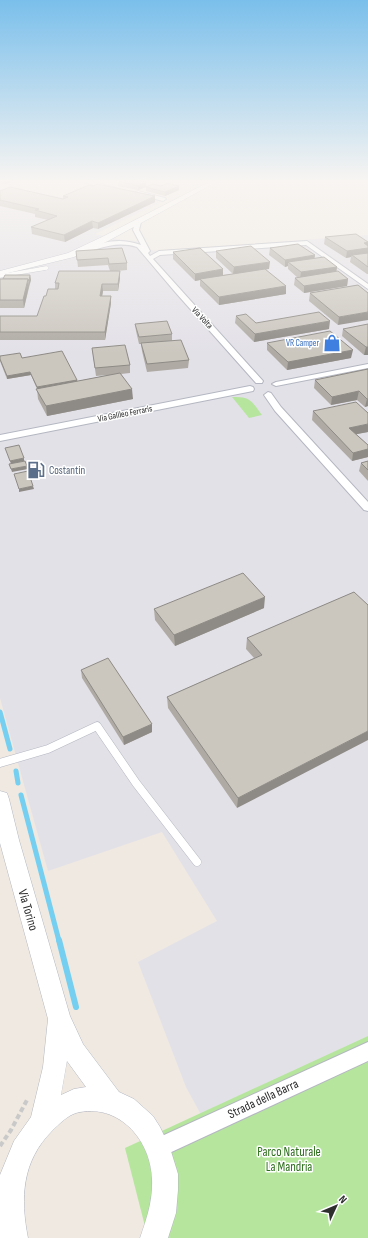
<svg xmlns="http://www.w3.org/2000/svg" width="368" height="1238" font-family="'Sofia Sans Condensed',sans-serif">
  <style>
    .industrial { fill: #e3e1e8 }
    .green { fill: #b6e59e }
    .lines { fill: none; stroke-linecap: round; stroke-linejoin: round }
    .stream-far1 { stroke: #75cff0; stroke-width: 5 }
    .stream { stroke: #75cff0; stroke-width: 6 }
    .service-far2-casing { stroke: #b4b7c1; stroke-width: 3.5 }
    .service-far1-casing { stroke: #b4b7c1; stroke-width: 4.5 }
    .service-casing { stroke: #b4b7c1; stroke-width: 9 }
    .minor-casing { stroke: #b4b7c1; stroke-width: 2 }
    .tertiary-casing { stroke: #b4b7c1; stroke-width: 1 }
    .path { stroke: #c9c9c9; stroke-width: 4; stroke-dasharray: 5 3; stroke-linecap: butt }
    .service-far2 { stroke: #fff; stroke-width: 3 }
    .service-far1 { stroke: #fff; stroke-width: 3.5 }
    .service { stroke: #fff; stroke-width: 8 }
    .minor { fill: #fff; fill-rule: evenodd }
    .tertiary { fill: #fff; fill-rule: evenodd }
    .wall { fill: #afaba4 }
    .shaded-wall { fill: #8e8b86 }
    .building { fill: #cbc7bf; stroke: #8e8b86 }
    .labels { text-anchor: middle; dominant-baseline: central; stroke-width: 3; stroke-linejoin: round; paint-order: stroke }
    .far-street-label { font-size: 9px; fill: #2e2e2e; stroke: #fff }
    .far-shop-label { font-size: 9px; fill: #366cbe; stroke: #fff; text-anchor: end }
    .service-label { font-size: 11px; fill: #4e5e75; stroke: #fff; text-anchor: start }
    .near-street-label { font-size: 13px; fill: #2e2e2e; stroke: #fff }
    .near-park-label { font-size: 13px; fill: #2c6e1b; stroke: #fff }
  </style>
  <rect width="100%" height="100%" fill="#efe9e1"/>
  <path class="industrial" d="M 93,186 L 163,201 L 95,234 L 122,240 L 136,241 L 145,246 L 149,250 L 161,251 L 368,235 L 368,1075 L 217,1144 L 186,1087 L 138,962 L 217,921 L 162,832 L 48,871 L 0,698 L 0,197 L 23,189 L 62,197 Z"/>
  <g class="green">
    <path d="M 232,397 C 250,396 252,401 262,415 L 249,418 Z"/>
    <path d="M 368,1036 L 368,1238 L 148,1238 L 125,1148 Z"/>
  </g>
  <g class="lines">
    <g class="stream-far1">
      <path d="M 0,712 L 10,749"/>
      <path d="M 16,771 L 18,783"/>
      <path d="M 21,795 L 59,941"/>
    </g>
    <path class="stream" d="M 59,940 L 76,1007"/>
    <g class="service-far2-casing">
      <path id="service-far2" d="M 40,269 L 47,268"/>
    </g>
    <g class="service-far1-casing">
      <path id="service-far1" d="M 0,276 L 46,268"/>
    </g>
    <g class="service-casing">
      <path id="service" d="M 0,763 L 48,749 L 97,726 L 136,783 L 197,862"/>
    </g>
    <g class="minor-casing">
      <g id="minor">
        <path d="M 80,181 L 88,181 L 116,188 L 113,190 Z"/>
        <path d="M 138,191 L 165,198 L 166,199 L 163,201 L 136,194 L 136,192 Z"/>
        <path d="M 138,220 L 141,222 L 139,230 L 150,251 L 148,253 L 150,256 L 159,251 L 307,241 L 368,284 L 368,289 L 306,245 L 160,255 L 153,259 L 263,381 L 262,383 L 256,383 L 176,293 L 137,247 C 114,240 97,250 75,256 L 72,254 C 76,251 82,250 87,248 C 106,241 121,238 141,245 L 133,230 L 135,222 Z"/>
        <path d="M 368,364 L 368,368 L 276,386 L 272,384 L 276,382 Z"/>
        <path d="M 250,386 L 253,387 L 254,389 L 253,391 L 0,441 L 0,435 Z"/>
        <path d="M 268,392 L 271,393 L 281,407 L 368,502 L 368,511 L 364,510 L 275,411 L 264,395 Z"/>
        <path d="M 368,1042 L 368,1061 L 165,1155 L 158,1158 L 151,1155 L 148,1148 L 151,1141 Z"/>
      </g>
    </g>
    <g class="tertiary-casing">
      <g id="tertiary">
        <path d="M 211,181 L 218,181 L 108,241 L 74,257 L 0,275 L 0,271 L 68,253 L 102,237 Z"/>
        <path d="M 0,791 L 7,793 L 9,799 L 19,840 L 70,1016 L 83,1044 L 119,1092 L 134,1099 L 153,1116 L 160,1127 L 170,1148 L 178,1174 L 178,1190 L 176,1213 L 168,1238 L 140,1238 C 147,1218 153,1200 152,1179 C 151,1140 118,1102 76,1113 C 67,1116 59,1124 52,1131 C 22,1161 20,1198 28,1238 L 0,1238 L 0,1175 L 14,1141 L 31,1117 L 43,1067 L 48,1019 L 0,843 ZM 67,1061 L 86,1087 L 74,1089 L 61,1095 Z"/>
      </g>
    </g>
    <path class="path" d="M 0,1146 L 11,1130 L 27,1100"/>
    <use href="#service-far2" class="service-far2"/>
    <use href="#service-far1" class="service-far1"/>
    <use href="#service" class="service"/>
    <use href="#minor" class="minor"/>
    <use href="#tertiary" class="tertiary"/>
  </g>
  <g class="wall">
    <path d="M 0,181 L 11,181 L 12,182 L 5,184 L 0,183 Z"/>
    <path d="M 118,181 L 145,182 L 146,187 L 138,190 L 118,186 Z"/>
    <path d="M 161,186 L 179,186 L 179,190 L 165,196 L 146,191 L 146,187 Z"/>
    <path d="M 0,191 L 63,199 L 63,196 L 155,196 L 155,202 L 98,229 L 93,228 L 65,242 L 32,234 L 31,227 L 48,220 L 35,217 L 35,214 L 0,206 Z"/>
    <path d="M 325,237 L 368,242 L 368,274 L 367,274 L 350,262 L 351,257 L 346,258 L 324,244 Z"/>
    <path d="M 122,248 L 127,263 L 127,270 L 117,271 L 120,271 L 120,278 L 118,291 L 103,291 L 102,296 L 111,296 L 111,303 L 105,340 L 0,340 L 0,316 L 37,316 L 46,296 L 55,289 L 55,283 L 110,271 L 108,265 L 78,267 L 76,251 Z"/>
    <path d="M 270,248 L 315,255 L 314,258 L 337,267 L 336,272 L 348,279 L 347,286 L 304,293 L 294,285 L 295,278 L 298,278 L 288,269 L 288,266 L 285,267 L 269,255 Z"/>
    <path d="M 216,251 L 269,269 L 266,269 L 286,294 L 219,305 L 200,286 L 200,280 L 195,281 L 173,259 L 173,252 L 223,275 L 233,274 L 216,258 Z"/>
    <path d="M 30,275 L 31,280 L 24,308 L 0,308 L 0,279 Z"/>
    <path d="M 358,285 L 338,325 L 309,301 L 310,293 Z"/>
    <path d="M 236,316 L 256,323 L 329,329 L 254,342 L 235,323 Z"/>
    <path d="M 135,324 L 172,334 L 172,341 L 189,360 L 188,368 L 147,372 L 142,351 L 141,344 L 139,344 L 136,331 Z"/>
    <path d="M 368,324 L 368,355 L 364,355 L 342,336 L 343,329 Z"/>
    <path d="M 267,343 L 351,358 L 287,370 L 267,350 Z"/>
    <path d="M 92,348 L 130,365 L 130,373 L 121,374 L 133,399 L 47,416 L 38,399 L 37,389 L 31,375 L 7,379 L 0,361 L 0,356 L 22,358 L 78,381 L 108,375 L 96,376 Z"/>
    <path d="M 368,369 L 368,406 L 365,407 L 357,400 L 331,405 L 314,388 L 315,380 Z"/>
    <path d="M 313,411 L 368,432 L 356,434 L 368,445 L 368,457 L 352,461 L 312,420 Z"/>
    <path d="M 368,461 L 368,481 L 359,471 L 361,463 Z"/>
    <path d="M 354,592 L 237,808 L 168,708 L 167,697 L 254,658 L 246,649 L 247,638 Z"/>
    <path d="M 264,608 L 175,646 L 155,620 L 154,609 Z"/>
    <path d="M 81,670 L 152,732 L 124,745 L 82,678 Z"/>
  </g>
  <g class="shaded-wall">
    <path d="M 4,181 L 11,181 L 12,182 L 5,184 Z"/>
    <path d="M 146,182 L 146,187 L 138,190 L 138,186 Z"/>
    <path d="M 179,186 L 179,190 L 165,196 L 165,192 Z"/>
    <path d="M 155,196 L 155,202 L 98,229 L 98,223 Z"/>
    <path d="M 92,221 L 93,228 L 65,242 L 64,235 Z"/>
    <path d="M 368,242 L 368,255 L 352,255 L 351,257 L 346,258 L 347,251 L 364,243 Z"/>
    <path d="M 315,255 L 314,262 L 288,262 L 288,266 L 285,267 L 285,260 Z"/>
    <path d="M 270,262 L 269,269 L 233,274 L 234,267 Z"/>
    <path d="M 337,267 L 336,274 L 300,279 L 301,272 Z"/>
    <path d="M 223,269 L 223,276 L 200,279 L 200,280 L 195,281 L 195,274 Z"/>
    <path d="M 120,271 L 120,278 L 118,291 L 118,284 Z"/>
    <path d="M 30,275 L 31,280 L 29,286 L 29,281 Z"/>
    <path d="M 28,279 L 29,286 L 24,308 L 23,300 Z"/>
    <path d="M 348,279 L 347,286 L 304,293 L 304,286 Z"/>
    <path d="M 102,284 L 103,291 L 101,303 L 100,296 Z"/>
    <path d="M 286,286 L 286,294 L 219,305 L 219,297 Z"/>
    <path d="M 111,296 L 111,303 L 105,340 L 105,332 Z"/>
    <path d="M 368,312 L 368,320 L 338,325 L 339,317 Z"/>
    <path d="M 330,321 L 329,329 L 254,342 L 255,334 Z"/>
    <path d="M 366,347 L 368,347 L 368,355 L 364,355 Z"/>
    <path d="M 353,350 L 351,358 L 287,370 L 288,362 Z"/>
    <path d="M 30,372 L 31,375 L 7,379 L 7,376 Z"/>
    <path d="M 77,380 L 78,383 L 37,390 L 37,387 Z"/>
    <path d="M 132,389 L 133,399 L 47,416 L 46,406 Z"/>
    <path d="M 359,391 L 357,400 L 331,405 L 332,397 Z"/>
    <path d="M 367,399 L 368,399 L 368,406 L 365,407 Z"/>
    <path d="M 368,424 L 368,432 L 347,436 L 349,428 Z"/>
    <path d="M 368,449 L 368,457 L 352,461 L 353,453 Z"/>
    <path d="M 24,458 L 24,461 L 11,464 L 10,461 Z"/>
    <path d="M 27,466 L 28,469 L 12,472 L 11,469 Z"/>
    <path d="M 33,486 L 34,489 L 19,492 L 19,489 Z"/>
    <path d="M 265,597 L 264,608 L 175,646 L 174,635 Z"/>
    <path d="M 152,724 L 152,732 L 124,745 L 123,737 Z"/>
    <path d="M 368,731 L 368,740 L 237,808 L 238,798 Z"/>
  </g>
  <g class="building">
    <path d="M 118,181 L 140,181 L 146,182 L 138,186 Z"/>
    <path d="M 168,183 L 179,186 L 165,192 L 146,187 L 153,184 L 161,186 Z"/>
    <path d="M 97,184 L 155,196 L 98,223 L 92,221 L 64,235 L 31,227 L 57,216 L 35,210 L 39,209 L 0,200 L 0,191 L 10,187 L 63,199 L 68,197 L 63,196 L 89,185 L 93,186 Z"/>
    <path d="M 356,234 L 368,242 L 364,243 L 368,246 L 368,248 L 347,251 L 325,237 Z"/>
    <path d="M 298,244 L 315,255 L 285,260 L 270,248 Z"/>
    <path d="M 251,246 L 270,262 L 234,267 L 216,251 Z"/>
    <path d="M 122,248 L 127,263 L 109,264 L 108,258 L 77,260 L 76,251 Z"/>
    <path d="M 200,248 L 223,269 L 195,274 L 173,252 Z"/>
    <path d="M 368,253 L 368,267 L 352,255 Z"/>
    <path d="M 324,257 L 337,267 L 301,272 L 288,262 Z"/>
    <path d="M 265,269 L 286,286 L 219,297 L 200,279 Z"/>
    <path d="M 59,271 L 120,271 L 118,284 L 102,284 L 100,296 L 111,296 L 105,332 L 0,332 L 0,316 L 37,316 L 44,296 L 46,296 L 48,289 L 58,289 L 59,283 L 55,283 Z"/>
    <path d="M 338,271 L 348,279 L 304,286 L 295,278 Z"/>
    <path d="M 5,275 L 30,275 L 29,281 L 28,279 L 3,279 Z"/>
    <path d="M 0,279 L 28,279 L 23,300 L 0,300 Z"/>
    <path d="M 358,285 L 368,293 L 368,312 L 339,317 L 310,293 Z"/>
    <path d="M 319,312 L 330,321 L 255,334 L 236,316 L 246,314 L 256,323 Z"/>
    <path d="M 167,321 L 172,334 L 139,337 L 135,324 Z"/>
    <path d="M 368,324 L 368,347 L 366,347 L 343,329 Z"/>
    <path d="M 330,331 L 353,350 L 288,362 L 267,343 Z"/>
    <path d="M 181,340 L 189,360 L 147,364 L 141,343 Z"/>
    <path d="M 125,345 L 130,365 L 95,368 L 92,348 Z"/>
    <path d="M 62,351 L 77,380 L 37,387 L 30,372 L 7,376 L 0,359 L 0,356 L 20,353 L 22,358 Z"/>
    <path d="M 368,369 L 368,399 L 367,399 L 359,391 L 332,397 L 315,380 Z"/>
    <path d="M 120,373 L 132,389 L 46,406 L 36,389 Z"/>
    <path d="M 356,402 L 368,413 L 368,424 L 349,428 L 368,445 L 368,449 L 353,453 L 313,411 Z"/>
    <path d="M 19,445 L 24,458 L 10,461 L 5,448 Z"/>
    <path d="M 25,461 L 27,466 L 11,469 L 9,464 Z"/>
    <path d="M 368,461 L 368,470 L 361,463 Z"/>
    <path d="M 28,471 L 33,486 L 19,489 L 14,474 Z"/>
    <path d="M 243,573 L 265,597 L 174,635 L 154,609 Z"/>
    <path d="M 354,592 L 368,605 L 368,731 L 238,798 L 167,697 L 262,655 L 247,638 Z"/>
    <path d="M 108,658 L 152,724 L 123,737 L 81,670 Z"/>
  </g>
  <linearGradient id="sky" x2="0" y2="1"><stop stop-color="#7abfeb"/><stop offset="0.51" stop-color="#f8f5f2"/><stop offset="1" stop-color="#f8f5f2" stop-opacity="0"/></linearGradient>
  <rect width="368" height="354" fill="url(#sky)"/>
  <defs>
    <g id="shop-bare" transform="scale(1.38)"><path d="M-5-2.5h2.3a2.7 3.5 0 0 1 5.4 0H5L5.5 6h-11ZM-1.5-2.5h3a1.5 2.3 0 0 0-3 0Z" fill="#3f7fe0" stroke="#fff" stroke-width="2.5" paint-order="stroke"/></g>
    <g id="fuel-bare" transform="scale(1.38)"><path d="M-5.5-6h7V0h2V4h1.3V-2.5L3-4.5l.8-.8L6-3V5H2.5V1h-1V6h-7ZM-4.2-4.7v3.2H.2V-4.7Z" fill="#5c6f8a" stroke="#fff" stroke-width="2.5" paint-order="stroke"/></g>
  </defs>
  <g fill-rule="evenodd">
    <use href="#shop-bare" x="332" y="343"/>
    <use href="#fuel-bare" x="36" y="470"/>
  </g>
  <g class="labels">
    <g class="far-street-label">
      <text transform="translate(202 318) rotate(47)">Via Volta</text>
      <text transform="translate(125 414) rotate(-11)">Via Galileo Ferraris</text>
    </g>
    <g class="far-shop-label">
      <text x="319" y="343">VR Camper</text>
    </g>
    <g class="service-label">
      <text x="49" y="470">Costantin</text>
    </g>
    <g class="near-street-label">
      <text transform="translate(28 910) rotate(74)">Via Torino</text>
      <text transform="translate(263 1099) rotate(-25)">Strada della Barra</text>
    </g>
    <g class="near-park-label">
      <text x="289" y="1152">Parco Naturale<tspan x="289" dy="15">La Mandria</tspan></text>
    </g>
  </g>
  <g transform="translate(336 1206) rotate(46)" stroke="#ffffff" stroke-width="3" paint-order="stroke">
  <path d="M0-3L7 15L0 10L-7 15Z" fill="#2e2e2e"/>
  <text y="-6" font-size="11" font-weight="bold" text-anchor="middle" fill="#2e2e2e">N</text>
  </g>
</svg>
